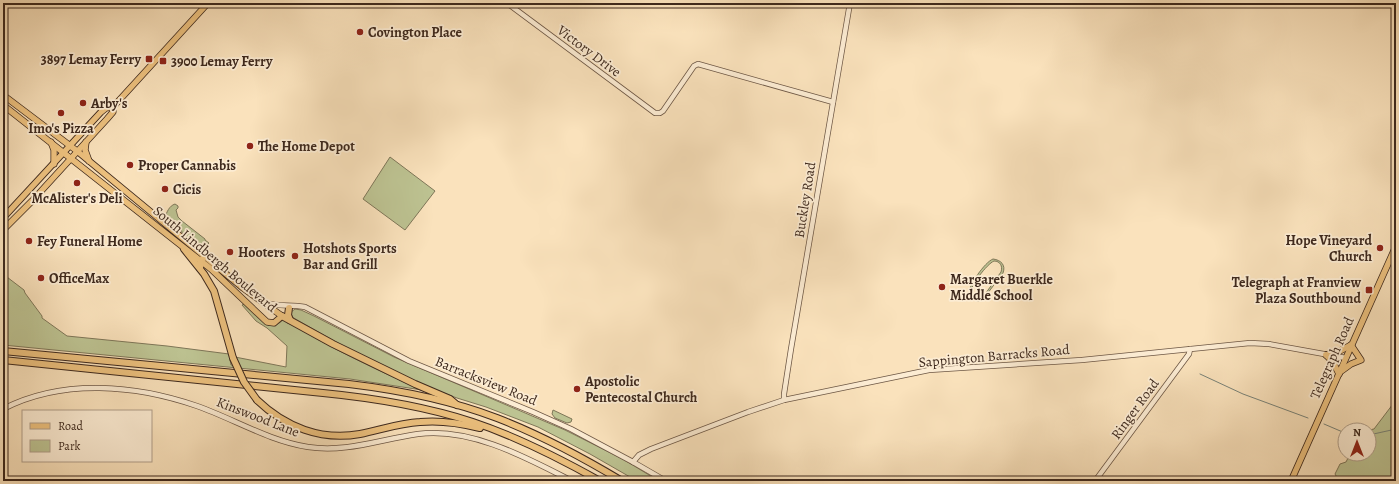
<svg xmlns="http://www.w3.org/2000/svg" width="1399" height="484" font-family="Alegreya,serif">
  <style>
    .green { fill: #bdc392; stroke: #7e7658; fill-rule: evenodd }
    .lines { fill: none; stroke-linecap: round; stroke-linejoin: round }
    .stream { stroke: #788278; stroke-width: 1 }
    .minor-casing { stroke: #6d5745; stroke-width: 6 }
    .major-casing { stroke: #3e291d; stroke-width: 7 }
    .highway-casing { stroke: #3e291d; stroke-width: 8 }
    .minor { stroke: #fcecd3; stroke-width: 4.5 }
    .major { stroke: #edc17e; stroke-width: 5.5 }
    .highway { stroke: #edc17e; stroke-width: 6 }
    .highway-bridge-casing { stroke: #3e291d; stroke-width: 8; stroke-linecap: butt }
    .highway-bridge { stroke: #edc17e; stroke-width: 6 }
    .poi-dot { fill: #8f2418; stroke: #fcecd3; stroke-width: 1.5 }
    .labels { text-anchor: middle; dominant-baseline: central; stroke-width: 3.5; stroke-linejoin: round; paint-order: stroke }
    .poi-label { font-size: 14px; font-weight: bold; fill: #3e291d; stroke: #fcecd3; text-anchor: start }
    .street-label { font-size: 14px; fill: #3e291d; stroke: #fcecd3 }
  </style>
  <rect width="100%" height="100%" fill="#fae2bc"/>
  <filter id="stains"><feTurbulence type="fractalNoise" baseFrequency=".005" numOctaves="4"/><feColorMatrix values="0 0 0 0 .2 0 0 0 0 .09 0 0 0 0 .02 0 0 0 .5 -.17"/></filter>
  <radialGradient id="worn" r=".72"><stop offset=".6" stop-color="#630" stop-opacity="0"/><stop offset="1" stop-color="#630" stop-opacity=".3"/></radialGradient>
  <g class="green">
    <path d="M 390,157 L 435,191 L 405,230 L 363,199 Z"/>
    <path d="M 175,204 L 178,206 L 178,208 L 176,210 L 178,217 L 182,221 L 205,239 L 205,240 L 209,243 L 206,246 L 202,248 L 197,246 L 182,233 L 182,232 L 181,230 L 180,231 L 168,222 L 165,217 C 167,212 169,206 175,204 Z"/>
    <path d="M 993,259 C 1001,260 1006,265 1003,273 L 984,298 L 979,301 L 973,300 L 969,294 C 968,286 985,262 993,259 ZM 994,261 C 1000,261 1003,266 1001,272 L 983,297 L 979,299 L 974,298 L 970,294 C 970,286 987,264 994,261 Z"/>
    <path d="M 3,274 L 24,290 L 25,293 L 42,316 L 42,318 L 67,336 L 167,346 L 229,354 L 231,365 L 238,366 L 235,357 L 286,367 L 287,346 L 267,328 L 256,321 L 242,305 L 244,304 L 268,325 C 275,326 279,324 284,319 C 327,347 375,369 422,390 L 350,379 L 3,345 Z"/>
    <path d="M 295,309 L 301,310 L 314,316 L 394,357 L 565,430 L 621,458 L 659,481 L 637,481 L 590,454 L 538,427 L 486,407 L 457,398 L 425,386 L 343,346 L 292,317 L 291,312 Z"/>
    <path d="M 1396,400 L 1396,481 L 1339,481 L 1335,474 L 1340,464 L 1346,462 L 1350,454 L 1369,454 L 1369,430 L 1374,429 Z"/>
    <path d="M 553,410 L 572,419 L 571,422 L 567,423 L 555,418 L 552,414 Z"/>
  </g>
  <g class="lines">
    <g class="stream">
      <path d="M 1200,374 L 1243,394 L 1308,418"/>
      <path d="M 1324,424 L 1345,433"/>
      <path d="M 1369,435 L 1396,429"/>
    </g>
    <g class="minor-casing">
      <g id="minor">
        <path d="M 507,3 L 655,113 L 660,113 L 663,111 L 694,66 L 698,64 L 833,102"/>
        <path d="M 267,303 C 279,307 292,304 305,307 L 409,361 L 533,412 L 571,429 L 633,462 L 666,481"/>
        <path d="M 784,400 L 784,394 L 791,349 L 850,3"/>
        <path d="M 3,409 C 63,378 136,385 197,406 C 234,419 269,441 308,447 C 346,453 381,439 418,434 C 471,427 527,458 572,481"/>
        <path d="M 633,462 L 639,455 L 651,449 L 748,412 L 784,400 L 929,370 L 1082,360 L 1250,343 L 1269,344 L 1346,358"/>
        <path d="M 1095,481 L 1189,354 L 1190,349"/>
      </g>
    </g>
    <g class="major-casing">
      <g id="major">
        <path d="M 3,95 L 77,151 L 243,288 L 282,316 L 274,323 L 267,322 L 211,269 L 3,105"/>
        <path d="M 51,142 L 54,150 L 54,164"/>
        <path d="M 86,142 L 85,150 L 89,161"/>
        <path d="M 3,218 L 101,112 L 106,108 L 113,107"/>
        <path d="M 3,230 L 32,201 L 107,119 L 113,112 L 113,107 L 208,3"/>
        <path d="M 1326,355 L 1338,352 L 1351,345"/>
        <path d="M 1326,355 L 1333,362 L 1339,374"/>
        <path d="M 1340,372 L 1351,364 L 1361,360 L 1351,345"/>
        <path d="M 1291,481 L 1396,246"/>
      </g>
    </g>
    <g class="highway-casing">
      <g id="highway">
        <path d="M 184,249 L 204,274 L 214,291 L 233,358"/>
        <path d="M 200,268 L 201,261 L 204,257"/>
        <path d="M 289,308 L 288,315 L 290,320"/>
        <path d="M 282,316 L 333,344 L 415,384 L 450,399 L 457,405"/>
        <path d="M 3,351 L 349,384 C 399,390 450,400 497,418 C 541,435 582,457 622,481"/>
        <path d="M 3,360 L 323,393 C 374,398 424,406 473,422 C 518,437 559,458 600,481"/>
        <path d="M 257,400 C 285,427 321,441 360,434 C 380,430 399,423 420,422 C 440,420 460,423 480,428"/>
      </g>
    </g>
    <use href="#minor" class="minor"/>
    <use href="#major" class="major"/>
    <use href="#highway" class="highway"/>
    <g class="highway-bridge-casing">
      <path id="highway-bridge" d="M 233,358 L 244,382 L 257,400"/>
    </g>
    <use href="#highway-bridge" class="highway-bridge"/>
  </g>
  <g class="poi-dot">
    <circle cx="360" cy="32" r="4"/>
    <rect x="145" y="55" width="8" height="8" rx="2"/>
    <rect x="159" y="57" width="8" height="8" rx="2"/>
    <circle cx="83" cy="103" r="4"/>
    <circle cx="61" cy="113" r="4"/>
    <circle cx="250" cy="146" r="4"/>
    <circle cx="130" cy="165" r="4"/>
    <circle cx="77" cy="183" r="4"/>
    <circle cx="165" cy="189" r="4"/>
    <circle cx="29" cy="241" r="4"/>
    <circle cx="1380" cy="248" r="4"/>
    <circle cx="230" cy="252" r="4"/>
    <circle cx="295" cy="256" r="4"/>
    <circle cx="41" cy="278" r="4"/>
    <circle cx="942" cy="287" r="4"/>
    <rect x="1365" y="286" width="8" height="8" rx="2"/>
    <circle cx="577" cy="389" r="4"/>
  </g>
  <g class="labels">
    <g class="poi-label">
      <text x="368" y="32">Covington Place</text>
      <text x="141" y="59" text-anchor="end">3897 Lemay Ferry</text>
      <text x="171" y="61">3900 Lemay Ferry</text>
      <text x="91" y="103">Arby's</text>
      <text x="61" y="128" text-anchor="middle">Imo's Pizza</text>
      <text x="258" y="146">The Home Depot</text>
      <text x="138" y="165">Proper Cannabis</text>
      <text x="173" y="189">Cicis</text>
      <text x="77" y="198" text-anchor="middle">McAlister's Deli</text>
      <text x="1372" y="240" text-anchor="end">Hope Vineyard<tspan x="1372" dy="16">Church</tspan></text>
      <text x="37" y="241">Fey Funeral Home</text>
      <text x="303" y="248">Hotshots Sports<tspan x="303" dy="16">Bar and Grill</tspan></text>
      <text x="238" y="252">Hooters</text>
      <text x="49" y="278">OfficeMax</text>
      <text x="950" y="279">Margaret Buerkle<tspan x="950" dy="16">Middle School</tspan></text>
      <text x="1361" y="282" text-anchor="end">Telegraph at Franview<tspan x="1361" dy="16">Plaza Southbound</tspan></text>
      <text x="585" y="381">Apostolic<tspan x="585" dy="16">Pentecostal Church</tspan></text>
    </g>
    <g class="street-label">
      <text transform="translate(589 51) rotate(37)">Victory Drive</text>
      <text transform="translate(805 200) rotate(-81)">Buckley Road</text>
      <text transform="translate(215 259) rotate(40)">South Lindbergh Boulevard</text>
      <text transform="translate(994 356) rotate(-5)">Sappington Barracks Road</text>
      <text transform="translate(1332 358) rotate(-66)">Telegraph Road</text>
      <text transform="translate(486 381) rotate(22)">Barracksview Road</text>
      <text transform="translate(1135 409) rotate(-54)">Ringer Road</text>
      <text transform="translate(258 417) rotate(21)">Kinswood Lane</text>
    </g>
  </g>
  <rect width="1399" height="484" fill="none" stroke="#fae2bc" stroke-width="16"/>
  <rect x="4" y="4" width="1391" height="476" fill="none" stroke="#3e291d" stroke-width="2"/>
  <rect x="8" y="8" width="1383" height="468" fill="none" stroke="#3e291d"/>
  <rect x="22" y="410" width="130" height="52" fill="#fcecd3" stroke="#b09e8a"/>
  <rect x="30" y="423" width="20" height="6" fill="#edc17e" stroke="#b09e8a"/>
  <text x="58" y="430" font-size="12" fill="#3e291d">Road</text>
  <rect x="30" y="440" width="20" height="12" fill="#bdc392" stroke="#b09e8a"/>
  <text x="58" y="450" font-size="12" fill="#3e291d">Park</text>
  <g transform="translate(1357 442)"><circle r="19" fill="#fcecd3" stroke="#b09e8a"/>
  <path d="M0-3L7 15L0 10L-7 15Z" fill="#8f2418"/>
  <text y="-6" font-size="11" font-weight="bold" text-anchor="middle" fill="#3e291d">N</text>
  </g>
  <rect width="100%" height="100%" filter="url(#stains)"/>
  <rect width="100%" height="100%" fill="url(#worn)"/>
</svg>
